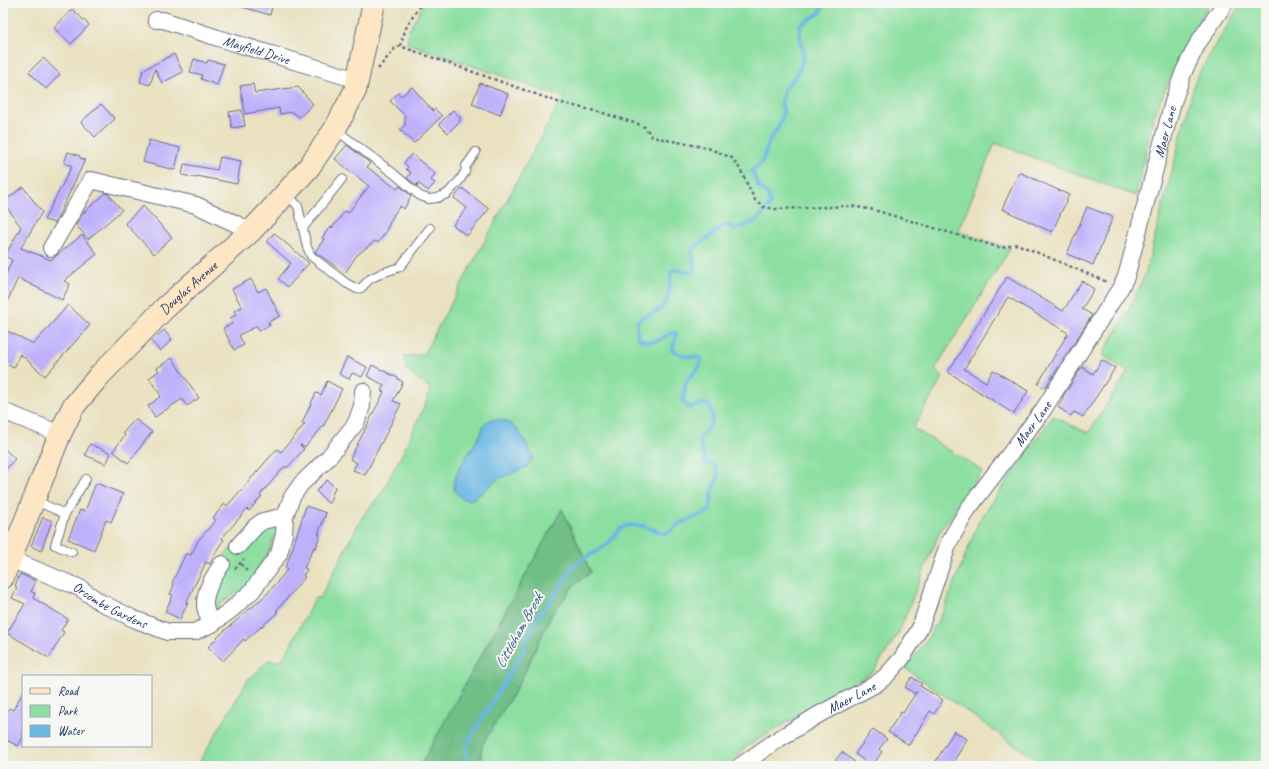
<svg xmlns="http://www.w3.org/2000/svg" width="1269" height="769" font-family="Caveat,sans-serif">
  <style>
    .green { fill: #8cdfa0; stroke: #54877f }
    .forest { fill: #71be86; stroke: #467672 }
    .water { fill: #69b7e3; stroke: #4273a0 }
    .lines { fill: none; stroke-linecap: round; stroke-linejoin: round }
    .stream { stroke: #69b7e3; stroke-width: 4 }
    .building { fill: #bfb0fc }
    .lane-casing { stroke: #636d80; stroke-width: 10 }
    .street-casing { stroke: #636d80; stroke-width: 18 }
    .secondary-casing { stroke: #636d80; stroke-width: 24 }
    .path { stroke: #636d80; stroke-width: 2.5; stroke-dasharray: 3 3; stroke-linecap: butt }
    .lane { stroke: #fff; stroke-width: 8 }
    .street { stroke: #fff; stroke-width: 16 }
    .secondary { stroke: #fce6c4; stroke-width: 22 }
    .labels { text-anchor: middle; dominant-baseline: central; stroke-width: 4; stroke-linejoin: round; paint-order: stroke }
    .street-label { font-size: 14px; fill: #1b2f5e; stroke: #f6f6f2 }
    .water-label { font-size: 15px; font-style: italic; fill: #325886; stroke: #f6f6f2 }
  </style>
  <rect width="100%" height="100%" fill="#f6f6f2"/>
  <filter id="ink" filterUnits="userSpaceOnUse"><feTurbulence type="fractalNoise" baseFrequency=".025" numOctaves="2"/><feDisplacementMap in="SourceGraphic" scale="8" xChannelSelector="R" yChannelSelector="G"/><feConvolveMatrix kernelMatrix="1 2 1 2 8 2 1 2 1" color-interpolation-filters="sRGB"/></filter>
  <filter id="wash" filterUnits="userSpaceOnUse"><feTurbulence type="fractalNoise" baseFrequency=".012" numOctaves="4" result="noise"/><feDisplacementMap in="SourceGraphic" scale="16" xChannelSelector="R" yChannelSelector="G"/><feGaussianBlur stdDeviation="0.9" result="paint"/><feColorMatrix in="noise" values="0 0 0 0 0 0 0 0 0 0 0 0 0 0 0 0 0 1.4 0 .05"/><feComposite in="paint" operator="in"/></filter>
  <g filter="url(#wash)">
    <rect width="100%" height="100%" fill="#e9e1bf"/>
    <g class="green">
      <path d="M 424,3 L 1209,3 L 1179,58 L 1153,118 L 1136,196 L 995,143 L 958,231 L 1010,249 L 935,369 L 943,377 L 913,428 L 983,471 L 940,531 L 898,634 L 874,671 L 746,747 L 728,766 L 480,766 L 482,745 L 520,682 L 551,616 L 574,585 L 591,572 L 562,509 L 420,766 L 197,766 L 249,678 L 251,678 L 268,660 L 280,661 L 286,654 L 315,598 L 320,598 L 361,519 L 382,492 L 399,460 L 425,405 L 431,389 L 406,370 L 404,356 L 423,355 L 558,106 L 565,98 L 407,43 L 409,30 Z"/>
      <path d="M 1241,3 L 1266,3 L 1266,766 L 1045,766 L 905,668 L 926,641 L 943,612 L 979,521 L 1053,416 L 1088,433 L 1128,372 L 1102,355 L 1125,317 L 1145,275 L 1196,78 Z"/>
      <path d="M 274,521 L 280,535 L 273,539 L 270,549 L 257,570 L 259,573 L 244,592 L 238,591 L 219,605 L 219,611 L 217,611 L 212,605 L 221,559 L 232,547 Z"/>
    </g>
    <path class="forest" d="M 562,509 L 591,572 L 574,585 L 551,616 L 520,682 L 482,745 L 480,766 L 420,766 Z"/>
    <path class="water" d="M 490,420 C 493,420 499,419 503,420 C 518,425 527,443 533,457 L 527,467 L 496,480 L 483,492 L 471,500 L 462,499 L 454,490 L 454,481 L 460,467 L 480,435 L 484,425 Z"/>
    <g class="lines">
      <path class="stream" d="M 465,766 L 465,758 L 467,747 L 475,730 L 522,653 L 529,635 L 537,618 L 550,602 L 573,567 L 585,558 L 608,544 L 620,529 L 629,525 L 643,526 L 666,534 L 680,523 L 704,514 L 710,510 C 711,504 712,492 713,488 C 718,476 722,478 714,465 L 708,464 L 705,462 L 699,439 C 711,422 715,428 710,405 L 703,404 L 689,408 L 683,402 C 684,396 684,388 686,383 C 690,373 701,372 701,358 L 685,356 L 672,350 L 676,337 L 676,334 L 673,333 C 658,337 658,347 639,339 C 629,309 653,320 663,306 C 671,296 670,284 671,272 L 673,270 L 690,272 L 694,271 L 695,267 L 692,252 L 695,247 L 715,233 L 722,226 L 729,225 L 735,229 C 740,228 743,226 747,225 C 759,220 764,215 770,204 L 768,195 L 759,187 L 752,171 L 762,162 L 770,139 L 779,126 L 784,111 L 781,104 L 784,89 L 795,77 L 799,70 L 804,55 L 800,40 L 800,25 L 820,13 L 823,3"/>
    </g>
    <g id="blocks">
      <g class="building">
        <path d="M 239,3 L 273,3 L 270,15 L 239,6 Z"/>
        <path d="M 72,9 L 89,25 L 71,44 L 54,28 Z"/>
        <path d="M 174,54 L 183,72 L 162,83 L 155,69 L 150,85 L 140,82 L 143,70 Z"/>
        <path d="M 43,58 L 60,74 L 46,89 L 29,72 Z"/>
        <path d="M 194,59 L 207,63 L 208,60 L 224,64 L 217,85 L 201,79 L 202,75 L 190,72 Z"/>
        <path d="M 480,83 L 508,94 L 500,115 L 472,104 Z"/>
        <path d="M 253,84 L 255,93 L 298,87 L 313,104 L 300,117 L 292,112 L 280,114 L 279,108 L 245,114 L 240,86 Z"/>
        <path d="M 412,87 L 433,111 L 435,109 L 442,116 L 414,143 L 400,130 L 405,125 L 405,116 L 390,101 L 398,93 L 401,96 Z"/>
        <path d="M 101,104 L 115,119 L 95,137 L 81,122 Z"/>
        <path d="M 242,110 L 245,126 L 232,128 L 229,112 Z"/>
        <path d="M 453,110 L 460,117 L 460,121 L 448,133 L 439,124 Z"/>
        <path d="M 149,140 L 180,148 L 175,170 L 143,162 Z"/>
        <path d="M 347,145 L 370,163 L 367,167 L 397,189 L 400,186 L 411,196 L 404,209 L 400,206 L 394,214 L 385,233 L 378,243 L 375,241 L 357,255 L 345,273 L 315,252 L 324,239 L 322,238 L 330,227 L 332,228 L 345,211 L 348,213 L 369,186 L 335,159 Z"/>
        <path d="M 68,152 L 80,156 L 80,158 L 85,160 L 55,223 L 44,220 L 72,166 L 64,163 Z"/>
        <path d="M 412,154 L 435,174 L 431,180 L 435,183 L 428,191 L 418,183 L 417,186 L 407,178 L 411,173 L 406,169 L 408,167 L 404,163 Z"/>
        <path d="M 220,157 L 241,161 L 237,184 L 197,176 L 197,178 L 182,175 L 184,164 L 217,170 Z"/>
        <path d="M 1019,172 L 1069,195 L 1052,232 L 1002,209 Z"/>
        <path d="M 23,187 L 42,212 L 21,248 L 51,260 L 82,235 L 97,254 L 64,281 L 70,284 L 62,300 L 18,278 L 3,311 L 3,281 L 12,260 L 5,256 L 21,227 L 3,202 Z"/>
        <path d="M 462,188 L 489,209 L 467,236 L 453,225 L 467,208 L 454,198 Z"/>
        <path d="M 106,193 L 108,194 L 122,210 L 88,239 L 76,225 L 83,213 Z"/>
        <path d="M 143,206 L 172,237 L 154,254 L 125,223 Z"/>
        <path d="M 1087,207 L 1113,217 L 1093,265 L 1067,254 Z"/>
        <path d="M 274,233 L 309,263 L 288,287 L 278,279 L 291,263 L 267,242 Z"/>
        <path d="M 1007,277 L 1063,311 L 1082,281 L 1094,289 L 1082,309 L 1092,315 L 1045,388 L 1038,384 L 1068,333 L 1008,297 L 964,369 L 986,382 L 993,370 L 1028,391 L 1014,414 L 948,372 Z"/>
        <path d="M 251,279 L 258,292 L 266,288 L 280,316 L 268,322 L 270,325 L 259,331 L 257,326 L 239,335 L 244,345 L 234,350 L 223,328 L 232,324 L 229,319 L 236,315 L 234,311 L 242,307 L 232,289 Z"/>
        <path d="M 68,305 L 90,325 L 45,376 L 20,354 L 14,368 L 3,362 L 3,329 L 34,344 Z"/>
        <path d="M 164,330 L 172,340 L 160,351 L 151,341 Z"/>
        <path d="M 347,357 L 367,367 L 362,377 L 352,373 L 349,379 L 339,374 Z"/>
        <path d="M 172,358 L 199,398 L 187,406 L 182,399 L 155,417 L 148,406 L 161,396 L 149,378 L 159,371 L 157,368 Z"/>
        <path d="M 1102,360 L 1115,368 L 1083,417 L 1074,412 L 1071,416 L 1058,407 L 1063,399 L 1062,398 L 1082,367 L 1093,374 Z"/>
        <path d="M 372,365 L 398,378 L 398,379 L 403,382 L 393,401 L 401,404 L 365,475 L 353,470 L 357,463 L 350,459 L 384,392 L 381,391 L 384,385 L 367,376 Z"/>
        <path d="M 327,381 L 342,389 L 324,425 L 305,447 L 300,445 L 304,449 L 287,468 L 285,466 L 260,495 L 262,496 L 249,511 L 247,509 L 222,538 L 224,540 L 218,548 L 210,564 L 206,562 L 186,603 L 188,603 L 180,619 L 165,612 L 173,595 L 170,594 L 174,585 L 172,583 L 186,553 L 191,555 L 198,541 L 216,520 L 213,518 L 220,509 L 225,504 L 227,506 L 277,449 L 281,452 L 305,424 L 302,423 L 316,393 L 321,395 Z"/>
        <path d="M 135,419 L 152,432 L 128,463 L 113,451 L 125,435 L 123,433 Z"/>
        <path d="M 90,444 L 111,453 L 106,464 L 85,455 Z"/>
        <path d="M 3,447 L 15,459 L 3,472 Z"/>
        <path d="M 327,480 L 335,487 L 329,504 L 316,491 Z"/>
        <path d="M 96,483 L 123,494 L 111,522 L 106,520 L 94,550 L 68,539 L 80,510 L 85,511 Z"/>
        <path d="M 306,506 L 326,513 L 318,534 L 320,534 L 316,548 L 314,547 L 304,568 L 307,569 L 303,576 L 305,577 L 276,611 L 278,612 L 245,641 L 244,639 L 223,661 L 208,647 L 223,632 L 267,594 L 288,569 L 285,568 L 291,553 Z"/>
        <path d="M 43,517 L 52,521 L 41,551 L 31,546 Z"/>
        <path d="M 20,574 L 36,581 L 31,592 L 35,593 L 33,598 L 68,619 L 61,630 L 64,632 L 49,658 L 7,633 L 25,604 L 12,598 L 17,587 L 15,586 Z"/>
        <path d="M 912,677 L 922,684 L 920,686 L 943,700 L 934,714 L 930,711 L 909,745 L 888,732 L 901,712 L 903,713 L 917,691 L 915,694 L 905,687 Z"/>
        <path d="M 23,692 L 23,737 L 18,746 L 3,738 L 3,718 L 9,708 L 13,710 Z"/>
        <path d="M 873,729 L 887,739 L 879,749 L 882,752 L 872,766 L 855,754 Z"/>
        <path d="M 954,731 L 967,739 L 951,766 L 933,766 Z"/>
        <path d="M 842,752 L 860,766 L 831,766 Z"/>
      </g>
    </g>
  </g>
  <g filter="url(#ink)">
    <use href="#blocks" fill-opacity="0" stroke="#636d80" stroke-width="1"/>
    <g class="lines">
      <g class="lane-casing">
        <g id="lane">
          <path d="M 336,130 L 393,173 L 420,196 L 429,199 L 437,198 L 447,194 L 460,180 L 465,172 L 466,166 L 476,152"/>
          <path d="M 287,194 L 298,206 L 307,247 L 311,256 L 346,283 L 357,289 L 361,288 L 370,279 L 382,273 L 400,267 L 430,228"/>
          <path d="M 303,228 L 342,179"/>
          <path d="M 34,500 L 65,514 L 55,545 L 72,552"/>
          <path d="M 65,514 L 86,479"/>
        </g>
      </g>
      <g class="street-casing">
        <g id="street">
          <path id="s1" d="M 156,20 L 163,20 L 218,38 L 357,80"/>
          <path d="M 51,248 L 91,180 L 196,205 L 251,231"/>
          <path d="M 3,411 L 60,434"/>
          <path d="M 238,546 L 256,526 L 263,521 L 285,516"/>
          <path id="s2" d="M 3,556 L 80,588 L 100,602 L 134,619 L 168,632 L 194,632 L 212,624 L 232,609 L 252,591 L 279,554 L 284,534 L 285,516 L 292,497 L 301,484 L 328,458 L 356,423 L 362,406 L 363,391"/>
          <path d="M 212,624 C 209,619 206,612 205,606 C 204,591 214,576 222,564"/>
          <path id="s3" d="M 740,766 L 777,740 L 818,715 L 876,684 L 886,676 L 902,658 L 920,628 L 949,542 L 968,509 L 1043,410 L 1121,287 L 1126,277 L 1173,102 L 1184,71 L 1198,43 L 1225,3"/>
        </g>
      </g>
      <g class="secondary-casing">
        <g id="secondary">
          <path id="s4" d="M 3,577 L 60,434 L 73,407 L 99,376 L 165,308 L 251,231 L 270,211 L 309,167 L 335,129 L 355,91 L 374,3"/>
        </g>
      </g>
      <g class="path">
        <path d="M 400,46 L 406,28 L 421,3"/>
        <path d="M 378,69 L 395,48 L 400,46 L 558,102 L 603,113 L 641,125 L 646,128 L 652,137 L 708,148 L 732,158 L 740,169 L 755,200 L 764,207 L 775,209 L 851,206 L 874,210 L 1001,248 L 1017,244 L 1107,282"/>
        <path d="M 241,564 L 248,572"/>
        <path d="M 235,569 L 244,559"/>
      </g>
      <use href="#lane" class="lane"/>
      <use href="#street" class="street"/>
      <use href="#secondary" class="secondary"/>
    </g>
  </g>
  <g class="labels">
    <g class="street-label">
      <text stroke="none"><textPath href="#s1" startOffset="105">Mayfield Drive</textPath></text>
      <text stroke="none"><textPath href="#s3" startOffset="791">Maer Lane</textPath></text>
      <text stroke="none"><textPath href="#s4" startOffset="350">Douglas Avenue</textPath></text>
      <text stroke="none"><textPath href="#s3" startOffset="467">Maer Lane</textPath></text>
      <text stroke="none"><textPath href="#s2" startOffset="118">Orcombe Gardens</textPath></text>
      <text stroke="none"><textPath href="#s3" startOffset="131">Maer Lane</textPath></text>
    </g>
    <g class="water-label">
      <text transform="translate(519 631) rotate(-61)">Littleham Brook</text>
    </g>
  </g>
  <rect width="1269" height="769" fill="none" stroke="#f6f6f2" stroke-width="16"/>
  <rect x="22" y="675" width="130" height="72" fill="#f6f6f2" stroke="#9ea6b7"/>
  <rect x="30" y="688" width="20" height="6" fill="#fce6c4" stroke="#9ea6b7"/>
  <text x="58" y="695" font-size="12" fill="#1b2f5e">Road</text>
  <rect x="30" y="705" width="20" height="12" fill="#8cdfa0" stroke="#9ea6b7"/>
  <text x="58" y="715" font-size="12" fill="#1b2f5e">Park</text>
  <rect x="30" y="725" width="20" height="12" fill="#69b7e3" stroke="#9ea6b7"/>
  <text x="58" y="735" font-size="12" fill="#1b2f5e">Water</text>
</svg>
